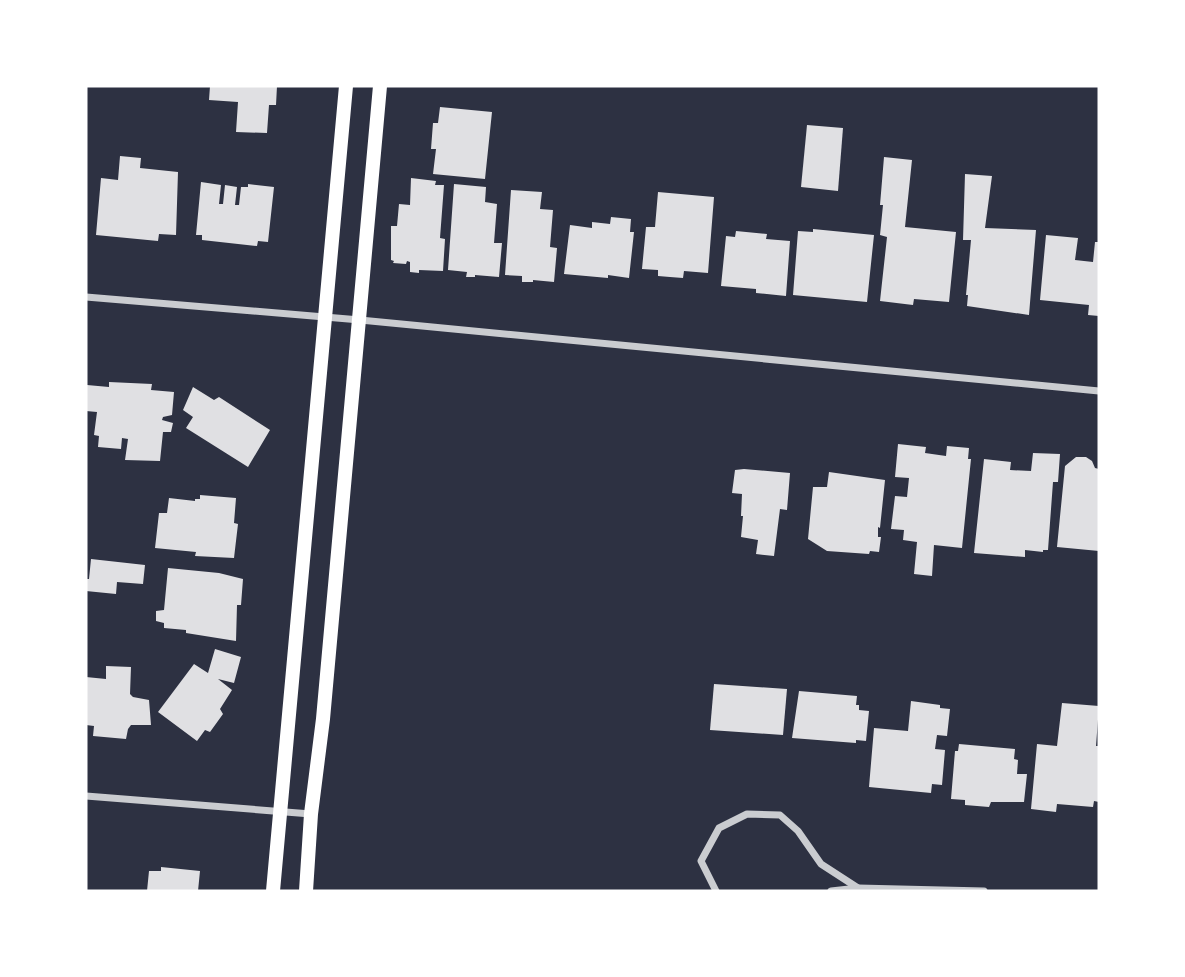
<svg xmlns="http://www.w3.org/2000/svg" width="1185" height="977" font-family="Signika,sans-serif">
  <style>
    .building { fill: #e0e0e3 }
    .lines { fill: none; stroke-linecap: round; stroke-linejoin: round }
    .minor { stroke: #caccd0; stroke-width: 7 }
    .secondary { stroke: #fff; stroke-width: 14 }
  </style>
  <rect width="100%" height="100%" fill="#2d3142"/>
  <g class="building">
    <path d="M 210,86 L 277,86 L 276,105 L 269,105 L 267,133 L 236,132 L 238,102 L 209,100 Z"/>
    <path d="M 440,107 L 492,112 L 485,179 L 433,174 L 436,149 L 431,149 L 433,123 L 438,123 Z"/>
    <path d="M 807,125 L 843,128 L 838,191 L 801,187 Z"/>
    <path d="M 120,156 L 141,158 L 140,168 L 178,172 L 176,235 L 159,234 L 158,241 L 96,235 L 101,178 L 118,180 Z"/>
    <path d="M 884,157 L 912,160 L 905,227 L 956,232 L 949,302 L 914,299 L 913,305 L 880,301 L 887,237 L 880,235 L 883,205 L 880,205 Z"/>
    <path d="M 965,174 L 992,176 L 985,228 L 1036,230 L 1029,315 L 967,306 L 968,295 L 966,295 L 971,240 L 963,240 Z"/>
    <path d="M 411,178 L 436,181 L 435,185 L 444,185 L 440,238 L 445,239 L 443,271 L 419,270 L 419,273 L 410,272 L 410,262 L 407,261 L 406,264 L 393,263 L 394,261 L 391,260 L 391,226 L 397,226 L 399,204 L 410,205 Z"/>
    <path d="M 201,182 L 221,185 L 219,204 L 223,204 L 225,185 L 237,187 L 235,205 L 239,205 L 241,187 L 248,187 L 248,184 L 274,187 L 268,242 L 258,241 L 257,246 L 202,240 L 202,235 L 196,235 Z"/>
    <path d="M 454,184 L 486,187 L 485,202 L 497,204 L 494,243 L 502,243 L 499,277 L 475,275 L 475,277 L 466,277 L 467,272 L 448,270 Z"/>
    <path d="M 511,190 L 542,192 L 540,209 L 553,210 L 550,247 L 557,248 L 554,282 L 533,280 L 533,282 L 522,282 L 522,276 L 505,275 Z"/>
    <path d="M 658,192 L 714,197 L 708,273 L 684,271 L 683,278 L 670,277 L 658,276 L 658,270 L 642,269 L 646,227 L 655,227 Z"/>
    <path d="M 611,217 L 631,219 L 630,232 L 634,232 L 629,278 L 608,275 L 608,278 L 564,274 L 570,225 L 592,228 L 592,222 L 610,224 Z"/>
    <path d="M 813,229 L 874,235 L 867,302 L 793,295 L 798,231 L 813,232 Z"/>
    <path d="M 736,231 L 767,234 L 766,239 L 790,241 L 786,296 L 756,293 L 756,289 L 721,286 L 726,236 L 735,237 Z"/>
    <path d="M 1046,235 L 1078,238 L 1075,260 L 1093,262 L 1095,242 L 1099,242 L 1099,316 L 1088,315 L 1089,305 L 1040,300 Z"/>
    <path d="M 109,382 L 152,384 L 151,390 L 174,392 L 172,415 L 163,417 L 162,420 L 173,423 L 171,432 L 163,432 L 160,461 L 125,460 L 128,439 L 122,438 L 121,449 L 98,447 L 99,436 L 94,435 L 97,412 L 86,411 L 87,385 L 109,387 Z"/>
    <path d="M 193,387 L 214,400 L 219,397 L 270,430 L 248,467 L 186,428 L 193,417 L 183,410 Z"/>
    <path d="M 898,444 L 926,447 L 925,453 L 946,456 L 947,446 L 969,448 L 968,459 L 971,459 L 962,548 L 934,545 L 932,576 L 914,574 L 917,542 L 903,540 L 904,530 L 891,529 L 895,496 L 907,497 L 909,478 L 895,477 Z"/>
    <path d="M 1033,453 L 1060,454 L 1058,482 L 1053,482 L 1048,550 L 1043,550 L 1043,552 L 1025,550 L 1025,557 L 974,553 L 984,459 L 1011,462 L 1010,470 L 1031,471 Z"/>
    <path d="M 1076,457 L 1086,457 L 1092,461 L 1095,468 L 1099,469 L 1099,551 L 1057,547 L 1065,466 Z"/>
    <path d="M 744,469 L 790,473 L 787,510 L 780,509 L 774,556 L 756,554 L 758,540 L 741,537 L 743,516 L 741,516 L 742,494 L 732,493 L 735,470 Z"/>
    <path d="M 829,472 L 885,480 L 880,528 L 878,527 L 878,537 L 881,537 L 879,552 L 870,551 L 869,554 L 827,551 L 808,539 L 813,487 L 827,487 Z"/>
    <path d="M 200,495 L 236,498 L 234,523 L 238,524 L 234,558 L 195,556 L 196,552 L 155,548 L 159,513 L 167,513 L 169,498 L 195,501 L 195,499 L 200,499 Z"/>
    <path d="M 91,559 L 145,565 L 143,584 L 117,582 L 116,594 L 86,591 L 86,579 L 89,579 Z"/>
    <path d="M 168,568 L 219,573 L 243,579 L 241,605 L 237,605 L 236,641 L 186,633 L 186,630 L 164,628 L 164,623 L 156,621 L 156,611 L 164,610 Z"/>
    <path d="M 215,649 L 241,657 L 234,683 L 218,679 L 232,690 L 220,709 L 223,714 L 210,732 L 205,730 L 197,741 L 158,712 L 194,664 L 208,673 Z"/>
    <path d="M 106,666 L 131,667 L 130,694 L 133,697 L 149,700 L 151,725 L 131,725 L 128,729 L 126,739 L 93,736 L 94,726 L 86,725 L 86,677 L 106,679 Z"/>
    <path d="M 714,684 L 787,689 L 783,735 L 710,730 Z"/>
    <path d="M 799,691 L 857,696 L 856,705 L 859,705 L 859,710 L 869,711 L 866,741 L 856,740 L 856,743 L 792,738 Z"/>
    <path d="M 911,701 L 940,705 L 940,708 L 950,709 L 947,736 L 937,735 L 935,749 L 945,750 L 942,785 L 932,784 L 931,793 L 869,787 L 874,728 L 908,731 Z"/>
    <path d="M 1062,703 L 1099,706 L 1096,746 L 1099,746 L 1099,802 L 1094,801 L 1093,807 L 1057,804 L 1056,812 L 1031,809 L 1037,744 L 1057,746 Z"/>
    <path d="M 959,744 L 1015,749 L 1014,759 L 1018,760 L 1017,774 L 1027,774 L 1024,802 L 991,802 L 989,807 L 965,805 L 965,800 L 951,799 L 955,751 L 958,751 Z"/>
    <path d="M 161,867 L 200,871 L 198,891 L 147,891 L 149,871 L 161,871 Z"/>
  </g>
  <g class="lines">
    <g class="minor">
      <path d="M 86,297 L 360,320 L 1099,391"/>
      <path d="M 86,796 L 311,814"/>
      <path d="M 716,891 L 701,861 L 719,828 L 747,814 L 780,815 L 798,831 L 821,864 L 858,888"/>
      <path d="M 831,891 L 858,888 L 984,891"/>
    </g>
    <g class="secondary">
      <path d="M 273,891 L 346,86"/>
      <path d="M 306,891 L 311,814 L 323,719 L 380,86"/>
    </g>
  </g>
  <rect width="1185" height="977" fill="none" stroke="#ffffff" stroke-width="175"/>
</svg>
